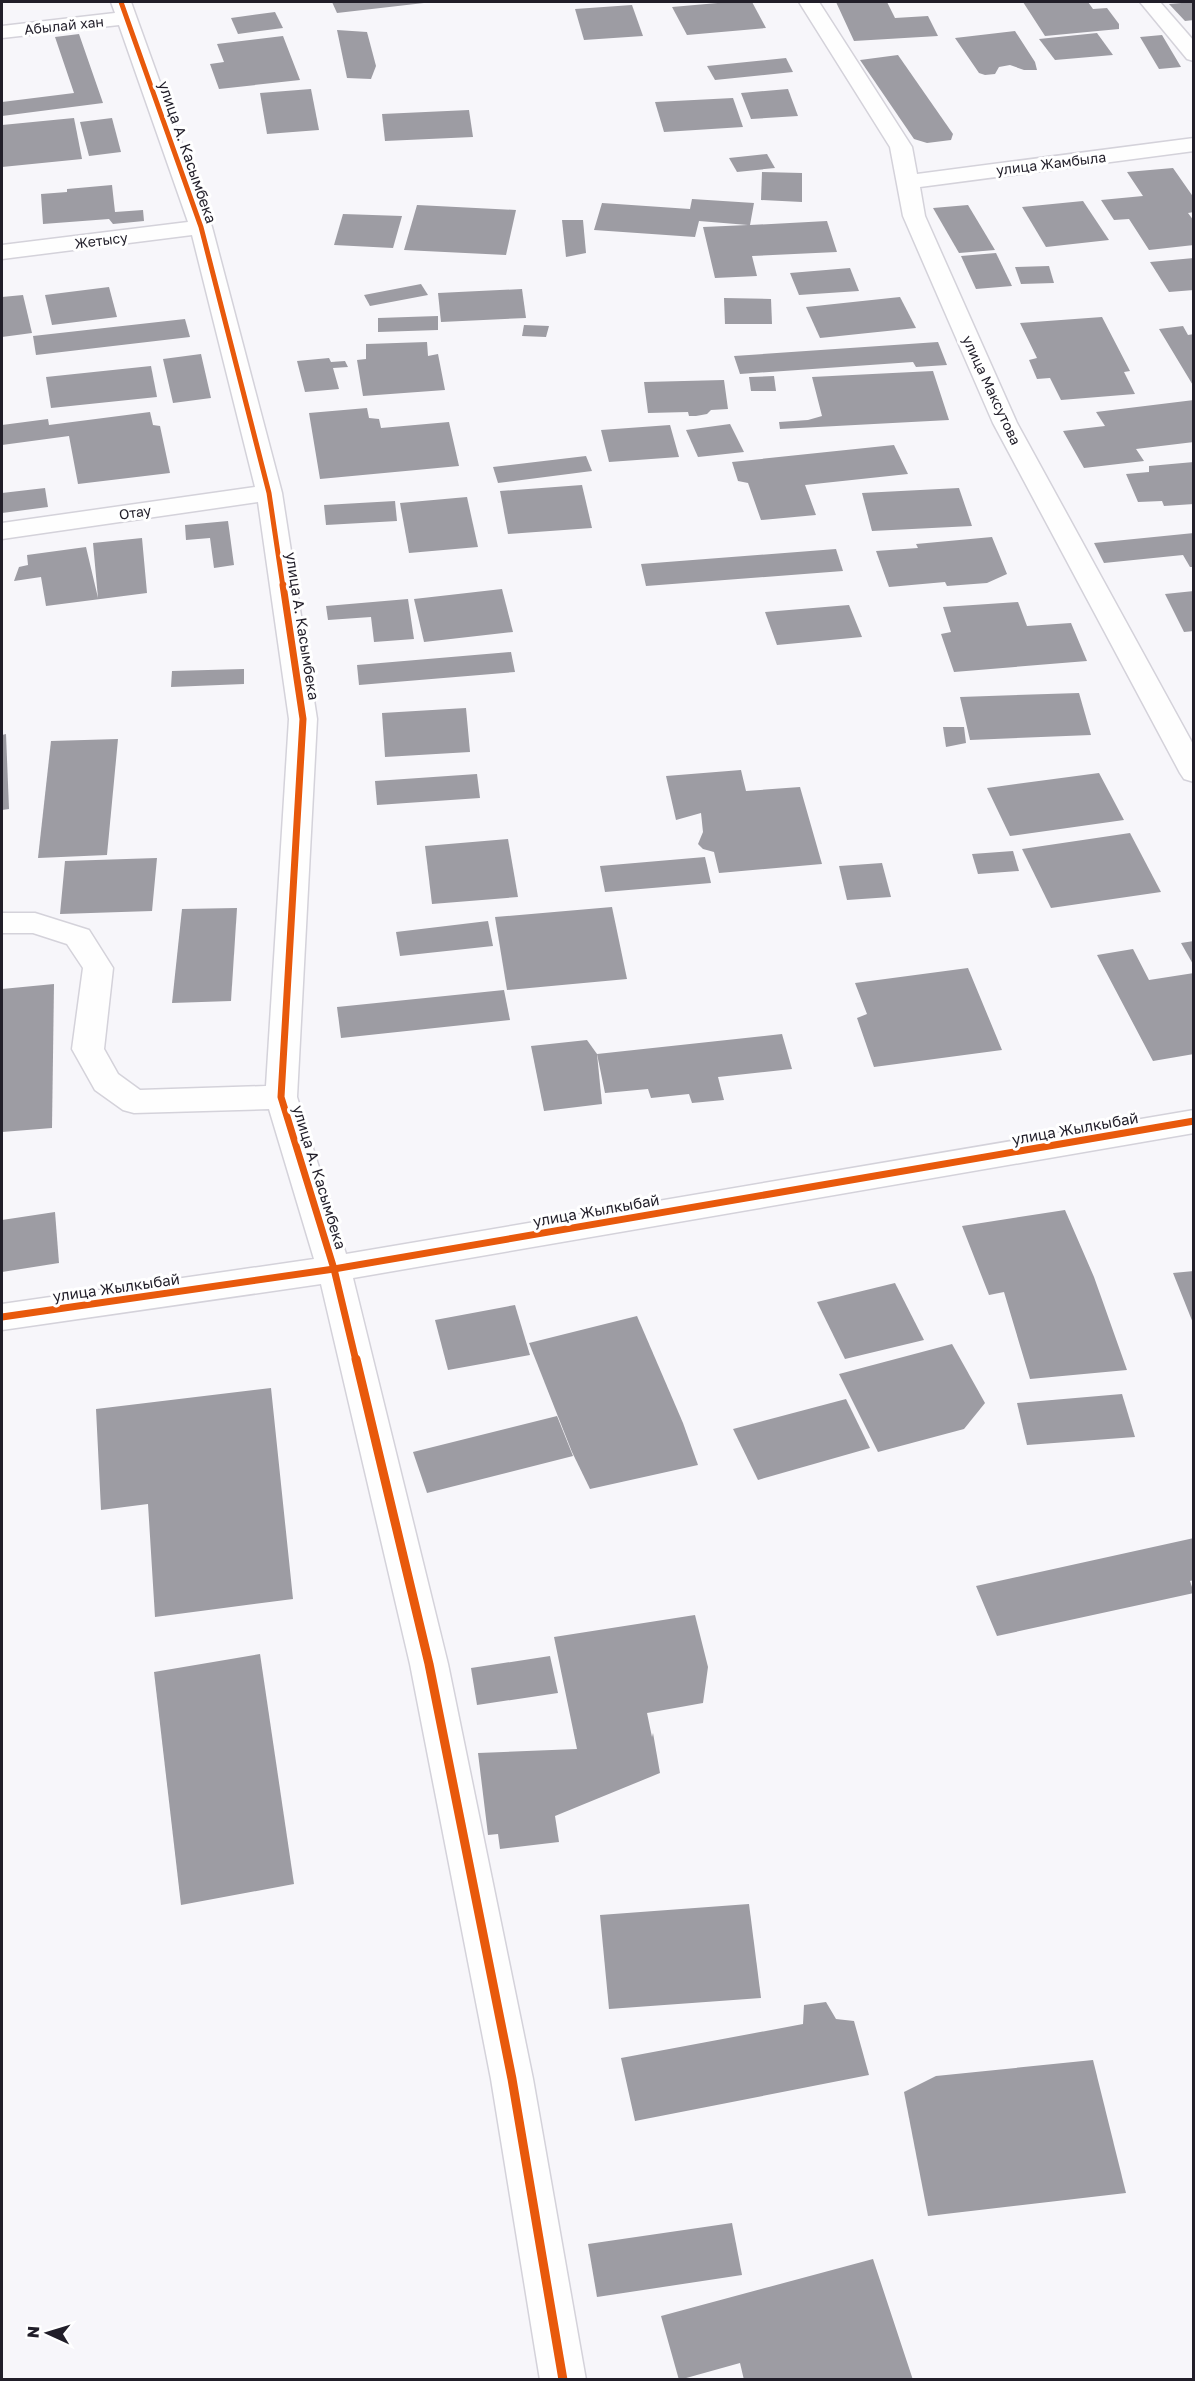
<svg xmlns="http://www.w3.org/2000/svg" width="1195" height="2381" font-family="'Golos Text',sans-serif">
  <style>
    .building { fill: #9d9ca3 }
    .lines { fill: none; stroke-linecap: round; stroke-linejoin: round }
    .minor-casing { stroke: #d4d2da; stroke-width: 3 }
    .minor { fill: #fefefe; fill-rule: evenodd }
    .cycleway-far2-casing { stroke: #fff; stroke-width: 8 }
    .cycleway-far1-casing { stroke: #fff; stroke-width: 10 }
    .cycleway-casing { stroke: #fff; stroke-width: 13 }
    .cycleway-far2 { stroke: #e8590c; stroke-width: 5 }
    .cycleway-far1 { stroke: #e8590c; stroke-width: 7 }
    .cycleway { stroke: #e8590c; stroke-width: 9 }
    .labels { text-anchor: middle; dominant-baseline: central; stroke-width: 6; stroke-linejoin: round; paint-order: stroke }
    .far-street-label { font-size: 14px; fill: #211e29; stroke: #fff }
    .street-label { font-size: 15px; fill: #211e29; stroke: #fff }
  </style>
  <rect width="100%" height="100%" fill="#f7f6fa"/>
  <g class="building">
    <path d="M 332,2 L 424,2 L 424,3 L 337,13 Z"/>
    <path d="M 729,2 L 752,2 L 766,28 L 687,35 L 672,7 Z"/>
    <path d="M 836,2 L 887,2 L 895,18 L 928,16 L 938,36 L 854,41 Z"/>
    <path d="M 1023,2 L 1088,2 L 1093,9 L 1107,8 L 1119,24 L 1119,29 L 1045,36 Z"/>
    <path d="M 1194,2 L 1194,20 L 1185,21 L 1169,4 Z"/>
    <path d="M 632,5 L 643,36 L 584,40 L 575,9 Z"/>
    <path d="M 275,12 L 283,28 L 238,34 L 231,18 Z"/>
    <path d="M 337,30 L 367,32 L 376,66 L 371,79 L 347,78 Z"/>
    <path d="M 1015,31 L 1035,62 L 1037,70 L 1024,70 L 1010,65 L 999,67 L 995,74 L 985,75 L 979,73 L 955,38 Z"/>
    <path d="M 1097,33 L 1113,55 L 1055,60 L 1039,39 Z"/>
    <path d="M 79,34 L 103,103 L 2,116 L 2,102 L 74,93 L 55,37 Z"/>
    <path d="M 1162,35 L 1181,67 L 1159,69 L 1140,37 Z"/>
    <path d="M 283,36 L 300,80 L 219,89 L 210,64 L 224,62 L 217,44 Z"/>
    <path d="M 898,55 L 953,134 L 951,140 L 927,143 L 914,139 L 860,60 Z"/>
    <path d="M 786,58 L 793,72 L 715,80 L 707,66 Z"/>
    <path d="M 311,89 L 319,130 L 267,134 L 260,93 Z"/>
    <path d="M 788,89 L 798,116 L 751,119 L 741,93 Z"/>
    <path d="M 733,98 L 743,127 L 664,132 L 655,102 Z"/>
    <path d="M 469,110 L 473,137 L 385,141 L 382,114 Z"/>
    <path d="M 74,118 L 82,159 L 2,167 L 2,125 Z"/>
    <path d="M 112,118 L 121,152 L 89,156 L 80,122 Z"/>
    <path d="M 767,154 L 775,168 L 737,172 L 729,158 Z"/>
    <path d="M 1173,168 L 1194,198 L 1194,212 L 1188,213 L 1194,221 L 1194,245 L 1149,250 L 1129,219 L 1114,220 L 1101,200 L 1143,196 L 1127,172 Z"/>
    <path d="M 762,172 L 802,173 L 802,202 L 761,200 Z"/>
    <path d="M 112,185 L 115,212 L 143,210 L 144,221 L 113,224 L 109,219 L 43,224 L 41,194 L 67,192 L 67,189 Z"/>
    <path d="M 692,199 L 754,203 L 750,225 L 827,221 L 837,252 L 752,256 L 757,276 L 715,278 L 703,227 L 748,225 L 699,221 L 695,237 L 594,230 L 602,203 L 690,209 Z"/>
    <path d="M 1083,201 L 1109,240 L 1046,247 L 1022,207 Z"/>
    <path d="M 417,205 L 516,210 L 506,255 L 404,250 Z"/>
    <path d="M 968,205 L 995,250 L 959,253 L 933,208 Z"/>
    <path d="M 343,214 L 402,216 L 393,248 L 334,245 Z"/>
    <path d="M 562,220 L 583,220 L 586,253 L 566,257 Z"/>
    <path d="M 996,253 L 1012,286 L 976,289 L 961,256 Z"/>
    <path d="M 1194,258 L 1194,290 L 1169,292 L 1150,262 Z"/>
    <path d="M 1049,266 L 1054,283 L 1021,284 L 1015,267 Z"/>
    <path d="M 850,268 L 859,291 L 799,295 L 790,273 Z"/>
    <path d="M 421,284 L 428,295 L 370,306 L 364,295 Z"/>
    <path d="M 109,287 L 117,317 L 52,325 L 45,295 Z"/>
    <path d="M 522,289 L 526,318 L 441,322 L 438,293 Z"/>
    <path d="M 23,295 L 32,333 L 2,337 L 2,297 Z"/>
    <path d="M 900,297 L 916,328 L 820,338 L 806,307 Z"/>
    <path d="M 724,298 L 771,299 L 772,324 L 725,324 Z"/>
    <path d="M 438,316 L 438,330 L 378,332 L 378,318 Z"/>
    <path d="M 1102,317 L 1130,371 L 1124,372 L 1135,394 L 1061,400 L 1050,378 L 1037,379 L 1029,360 L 1037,358 L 1020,323 Z"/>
    <path d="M 185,319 L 190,337 L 36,355 L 33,336 Z"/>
    <path d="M 524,325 L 549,326 L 546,337 L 522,336 Z"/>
    <path d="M 1183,326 L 1188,335 L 1194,334 L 1194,387 L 1159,329 Z"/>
    <path d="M 427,342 L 428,356 L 438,354 L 445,390 L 363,396 L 357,360 L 366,359 L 366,344 Z"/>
    <path d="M 938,342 L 947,365 L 916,367 L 913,362 L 740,374 L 734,356 Z"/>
    <path d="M 201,354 L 211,398 L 173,403 L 163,359 Z"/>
    <path d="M 329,358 L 331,362 L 345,361 L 348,367 L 333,368 L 339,389 L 305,392 L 297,361 Z"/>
    <path d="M 151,366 L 157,397 L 51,408 L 46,377 Z"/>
    <path d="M 933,371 L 949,420 L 780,429 L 779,422 L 808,420 L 822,416 L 812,377 Z"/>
    <path d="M 774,376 L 776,391 L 751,391 L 749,377 Z"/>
    <path d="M 724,380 L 728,409 L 711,410 L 707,414 L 696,416 L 689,416 L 688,412 L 648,413 L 644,382 Z"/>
    <path d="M 1194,400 L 1194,442 L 1136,449 L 1144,461 L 1084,468 L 1063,431 L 1105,426 L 1096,412 Z"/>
    <path d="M 367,408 L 369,418 L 379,419 L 381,428 L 449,422 L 459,466 L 320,479 L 309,413 Z"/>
    <path d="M 150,412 L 153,425 L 160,426 L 170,473 L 78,484 L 69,436 L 2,445 L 2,425 L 48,419 L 49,425 Z"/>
    <path d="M 730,424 L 744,452 L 698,457 L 686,430 Z"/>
    <path d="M 670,425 L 679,457 L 609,462 L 601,430 Z"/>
    <path d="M 894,445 L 908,474 L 805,485 L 816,515 L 761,520 L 748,483 L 738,481 L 732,462 Z"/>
    <path d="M 586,456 L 592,471 L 498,483 L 493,467 Z"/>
    <path d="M 1194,462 L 1194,504 L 1164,506 L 1162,501 L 1138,502 L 1126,474 L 1149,472 L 1149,466 Z"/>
    <path d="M 582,485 L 592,528 L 508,534 L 500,491 Z"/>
    <path d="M 45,488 L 48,507 L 2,513 L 2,493 Z"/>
    <path d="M 959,488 L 972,526 L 872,531 L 862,493 Z"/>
    <path d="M 467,497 L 478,547 L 409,553 L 400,503 Z"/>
    <path d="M 395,501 L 397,521 L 326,525 L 324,505 Z"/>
    <path d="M 228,521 L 234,565 L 214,568 L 210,538 L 186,540 L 185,525 Z"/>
    <path d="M 1194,533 L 1194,567 L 1190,567 L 1183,555 L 1104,563 L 1094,543 Z"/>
    <path d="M 992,537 L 1007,574 L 987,583 L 947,586 L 945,582 L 889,587 L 876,551 L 918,548 L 916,544 Z"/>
    <path d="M 142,538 L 147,593 L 46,606 L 41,577 L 14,581 L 19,567 L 28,565 L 27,555 L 86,547 L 98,598 L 93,543 Z"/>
    <path d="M 836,549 L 843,571 L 646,586 L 641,564 Z"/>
    <path d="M 502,589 L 513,632 L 424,642 L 414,599 Z"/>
    <path d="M 1194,591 L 1194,631 L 1184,632 L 1165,594 Z"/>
    <path d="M 408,599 L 414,639 L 374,642 L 371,617 L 328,620 L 326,606 Z"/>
    <path d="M 1018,602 L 1027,626 L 1071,623 L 1087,661 L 954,672 L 941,634 L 951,632 L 943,607 Z"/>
    <path d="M 849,605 L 862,637 L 777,645 L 765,612 Z"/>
    <path d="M 511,652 L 515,672 L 359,685 L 357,665 Z"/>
    <path d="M 244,669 L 244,684 L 171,687 L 172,671 Z"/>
    <path d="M 1079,693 L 1091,735 L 970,740 L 960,697 Z"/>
    <path d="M 466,708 L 470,752 L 385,757 L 382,713 Z"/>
    <path d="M 943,727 L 964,727 L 966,743 L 946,747 Z"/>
    <path d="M 6,734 L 9,809 L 2,810 L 2,735 Z"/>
    <path d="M 118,739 L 107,855 L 38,858 L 51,741 Z"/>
    <path d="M 741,770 L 746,791 L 800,787 L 822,864 L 719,873 L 714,852 L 703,849 L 698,844 L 703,832 L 701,813 L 676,820 L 666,776 Z"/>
    <path d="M 1099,773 L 1124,820 L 1010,836 L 987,788 Z"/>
    <path d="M 477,774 L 480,798 L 377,805 L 375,781 Z"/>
    <path d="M 1130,833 L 1161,892 L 1051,908 L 1022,849 Z"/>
    <path d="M 508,839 L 518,897 L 432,904 L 425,846 Z"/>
    <path d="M 1013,851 L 1019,871 L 978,874 L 972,854 Z"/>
    <path d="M 705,857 L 711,883 L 605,892 L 600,866 Z"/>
    <path d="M 157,858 L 152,911 L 60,914 L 65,861 Z"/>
    <path d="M 882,863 L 891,897 L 847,900 L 839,866 Z"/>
    <path d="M 612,907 L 627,979 L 507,990 L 495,917 Z"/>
    <path d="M 237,908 L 231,1001 L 172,1003 L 182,909 Z"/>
    <path d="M 488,921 L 493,946 L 400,956 L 396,932 Z"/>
    <path d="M 1194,941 L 1194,966 L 1181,943 Z"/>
    <path d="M 1133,949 L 1149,980 L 1194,973 L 1194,1054 L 1153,1061 L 1097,955 Z"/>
    <path d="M 968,968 L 1002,1050 L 874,1067 L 857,1018 L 867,1014 L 855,983 Z"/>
    <path d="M 54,984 L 52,1128 L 2,1132 L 2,989 Z"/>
    <path d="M 504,990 L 510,1020 L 341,1038 L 337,1007 Z"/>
    <path d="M 782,1034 L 792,1069 L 718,1077 L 724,1100 L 692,1103 L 689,1094 L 651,1098 L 648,1089 L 605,1093 L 597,1054 Z"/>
    <path d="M 587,1040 L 597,1054 L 602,1104 L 544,1111 L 531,1046 Z"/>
    <path d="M 1065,1210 L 1094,1277 L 1127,1370 L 1030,1379 L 1004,1292 L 989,1295 L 962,1226 Z"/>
    <path d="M 55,1212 L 59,1263 L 2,1272 L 2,1220 Z"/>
    <path d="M 1194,1271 L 1194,1323 L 1193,1323 L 1173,1273 Z"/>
    <path d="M 895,1283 L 924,1340 L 845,1359 L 817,1302 Z"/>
    <path d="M 515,1305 L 530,1355 L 448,1370 L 435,1320 Z"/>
    <path d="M 637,1316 L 683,1423 L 698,1465 L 590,1489 L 572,1452 L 529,1343 Z"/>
    <path d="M 952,1344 L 985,1403 L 964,1429 L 878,1452 L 839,1374 Z"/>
    <path d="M 271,1388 L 293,1599 L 155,1617 L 148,1504 L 101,1510 L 96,1409 Z"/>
    <path d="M 1122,1394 L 1135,1437 L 1027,1445 L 1017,1403 Z"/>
    <path d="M 846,1399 L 870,1448 L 758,1480 L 733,1429 Z"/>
    <path d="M 557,1416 L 573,1456 L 427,1493 L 413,1452 Z"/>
    <path d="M 1194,1538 L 1194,1580 L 1190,1581 L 1194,1593 L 997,1636 L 976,1586 Z"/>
    <path d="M 695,1615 L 708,1667 L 703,1703 L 647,1713 L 652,1737 L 653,1733 L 660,1773 L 555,1816 L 559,1842 L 500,1849 L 498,1834 L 488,1835 L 478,1753 L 577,1749 L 554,1637 Z"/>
    <path d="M 260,1654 L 294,1884 L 181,1905 L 154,1672 Z"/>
    <path d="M 550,1656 L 558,1693 L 477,1705 L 471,1668 Z"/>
    <path d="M 749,1904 L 761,1998 L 609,2009 L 600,1915 Z"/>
    <path d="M 826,2002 L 836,2019 L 854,2021 L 869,2075 L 635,2121 L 621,2058 L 803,2024 L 804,2005 Z"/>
    <path d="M 1093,2060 L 1126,2193 L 928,2216 L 904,2092 L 936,2076 Z"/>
    <path d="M 732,2223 L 742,2275 L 597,2297 L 588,2244 Z"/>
    <path d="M 873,2259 L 913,2380 L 744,2380 L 740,2363 L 679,2380 L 661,2316 Z"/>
  </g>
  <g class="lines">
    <g class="minor-casing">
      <g id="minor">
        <path d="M 111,2 L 131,2 L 212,227 L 282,493 L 317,719 L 297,1097 L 346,1254 L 1194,1110 L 1194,1133 L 353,1278 L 448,1664 L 533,2079 L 586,2380 L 540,2380 L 491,2079 L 410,1664 L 321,1284 L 2,1330 L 2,1304 L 314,1259 L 269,1109 L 134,1113 L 123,1110 L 95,1090 L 72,1049 L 83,968 L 67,944 L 33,933 L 2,933 L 2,913 L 35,913 L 89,930 L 113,968 L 104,1049 L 118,1074 L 140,1090 L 266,1086 L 289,719 L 258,502 L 2,539 L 2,523 L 255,487 L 192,235 L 2,259 L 2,245 L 188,222 L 119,25 L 2,38 L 2,26 L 115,13 Z"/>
        <path d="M 799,2 L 819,2 L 912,147 L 917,174 L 1194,138 L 1194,151 L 920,187 L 925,216 L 1017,423 L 1194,746 L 1194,782 L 1184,779 L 1180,773 L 993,423 L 903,216 L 890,147 Z"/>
        <path d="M 1140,2 L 1160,2 L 1194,41 L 1194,61 L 1187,59 Z"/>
      </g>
    </g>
    <use href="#minor" class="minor"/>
    <g class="cycleway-far2-casing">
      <path id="cycleway-far2" d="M 121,2 L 201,227 L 269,493 L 283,587"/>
    </g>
    <g class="cycleway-far1-casing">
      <g id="cycleway-far1">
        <path d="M 283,585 L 303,719 L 281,1097 L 334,1269 L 356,1361"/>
        <path d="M 2,1317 L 334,1269 L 1194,1121"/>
      </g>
    </g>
    <g class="cycleway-casing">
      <path id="cycleway" d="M 356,1359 L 429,1664 L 512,2079 L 563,2380"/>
    </g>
    <use href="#cycleway-far2" class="cycleway-far2"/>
    <use href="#cycleway-far1" class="cycleway-far1"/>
    <use href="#cycleway" class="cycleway"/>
  </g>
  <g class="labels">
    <g class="far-street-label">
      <text transform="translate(64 25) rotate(-6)">Абылай хан</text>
      <text transform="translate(1051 163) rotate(-7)">улица Жамбыла</text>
      <text transform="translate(101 240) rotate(-7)">Жетысу</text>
      <text transform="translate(992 390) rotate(65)">улица Максутова</text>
      <text transform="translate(135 512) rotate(-8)">Отау</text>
    </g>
    <g class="street-label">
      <text transform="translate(188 152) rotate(71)">улица А. Касымбека</text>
      <text transform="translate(303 626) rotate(81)">улица А. Касымбека</text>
      <text transform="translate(1075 1128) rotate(-10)">улица Жылкыбай</text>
      <text transform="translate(320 1177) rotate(73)">улица А. Касымбека</text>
      <text transform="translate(596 1210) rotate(-10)">улица Жылкыбай</text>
      <text transform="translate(116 1287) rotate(-8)">улица Жылкыбай</text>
    </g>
  </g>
  <rect width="1195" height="2381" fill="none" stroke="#211e29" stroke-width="6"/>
  <g transform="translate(48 2333) rotate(274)" stroke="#ffffff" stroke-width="4.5" paint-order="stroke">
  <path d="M0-4.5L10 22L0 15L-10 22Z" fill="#211e29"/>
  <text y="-9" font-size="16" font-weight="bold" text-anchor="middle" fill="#211e29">N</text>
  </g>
</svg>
